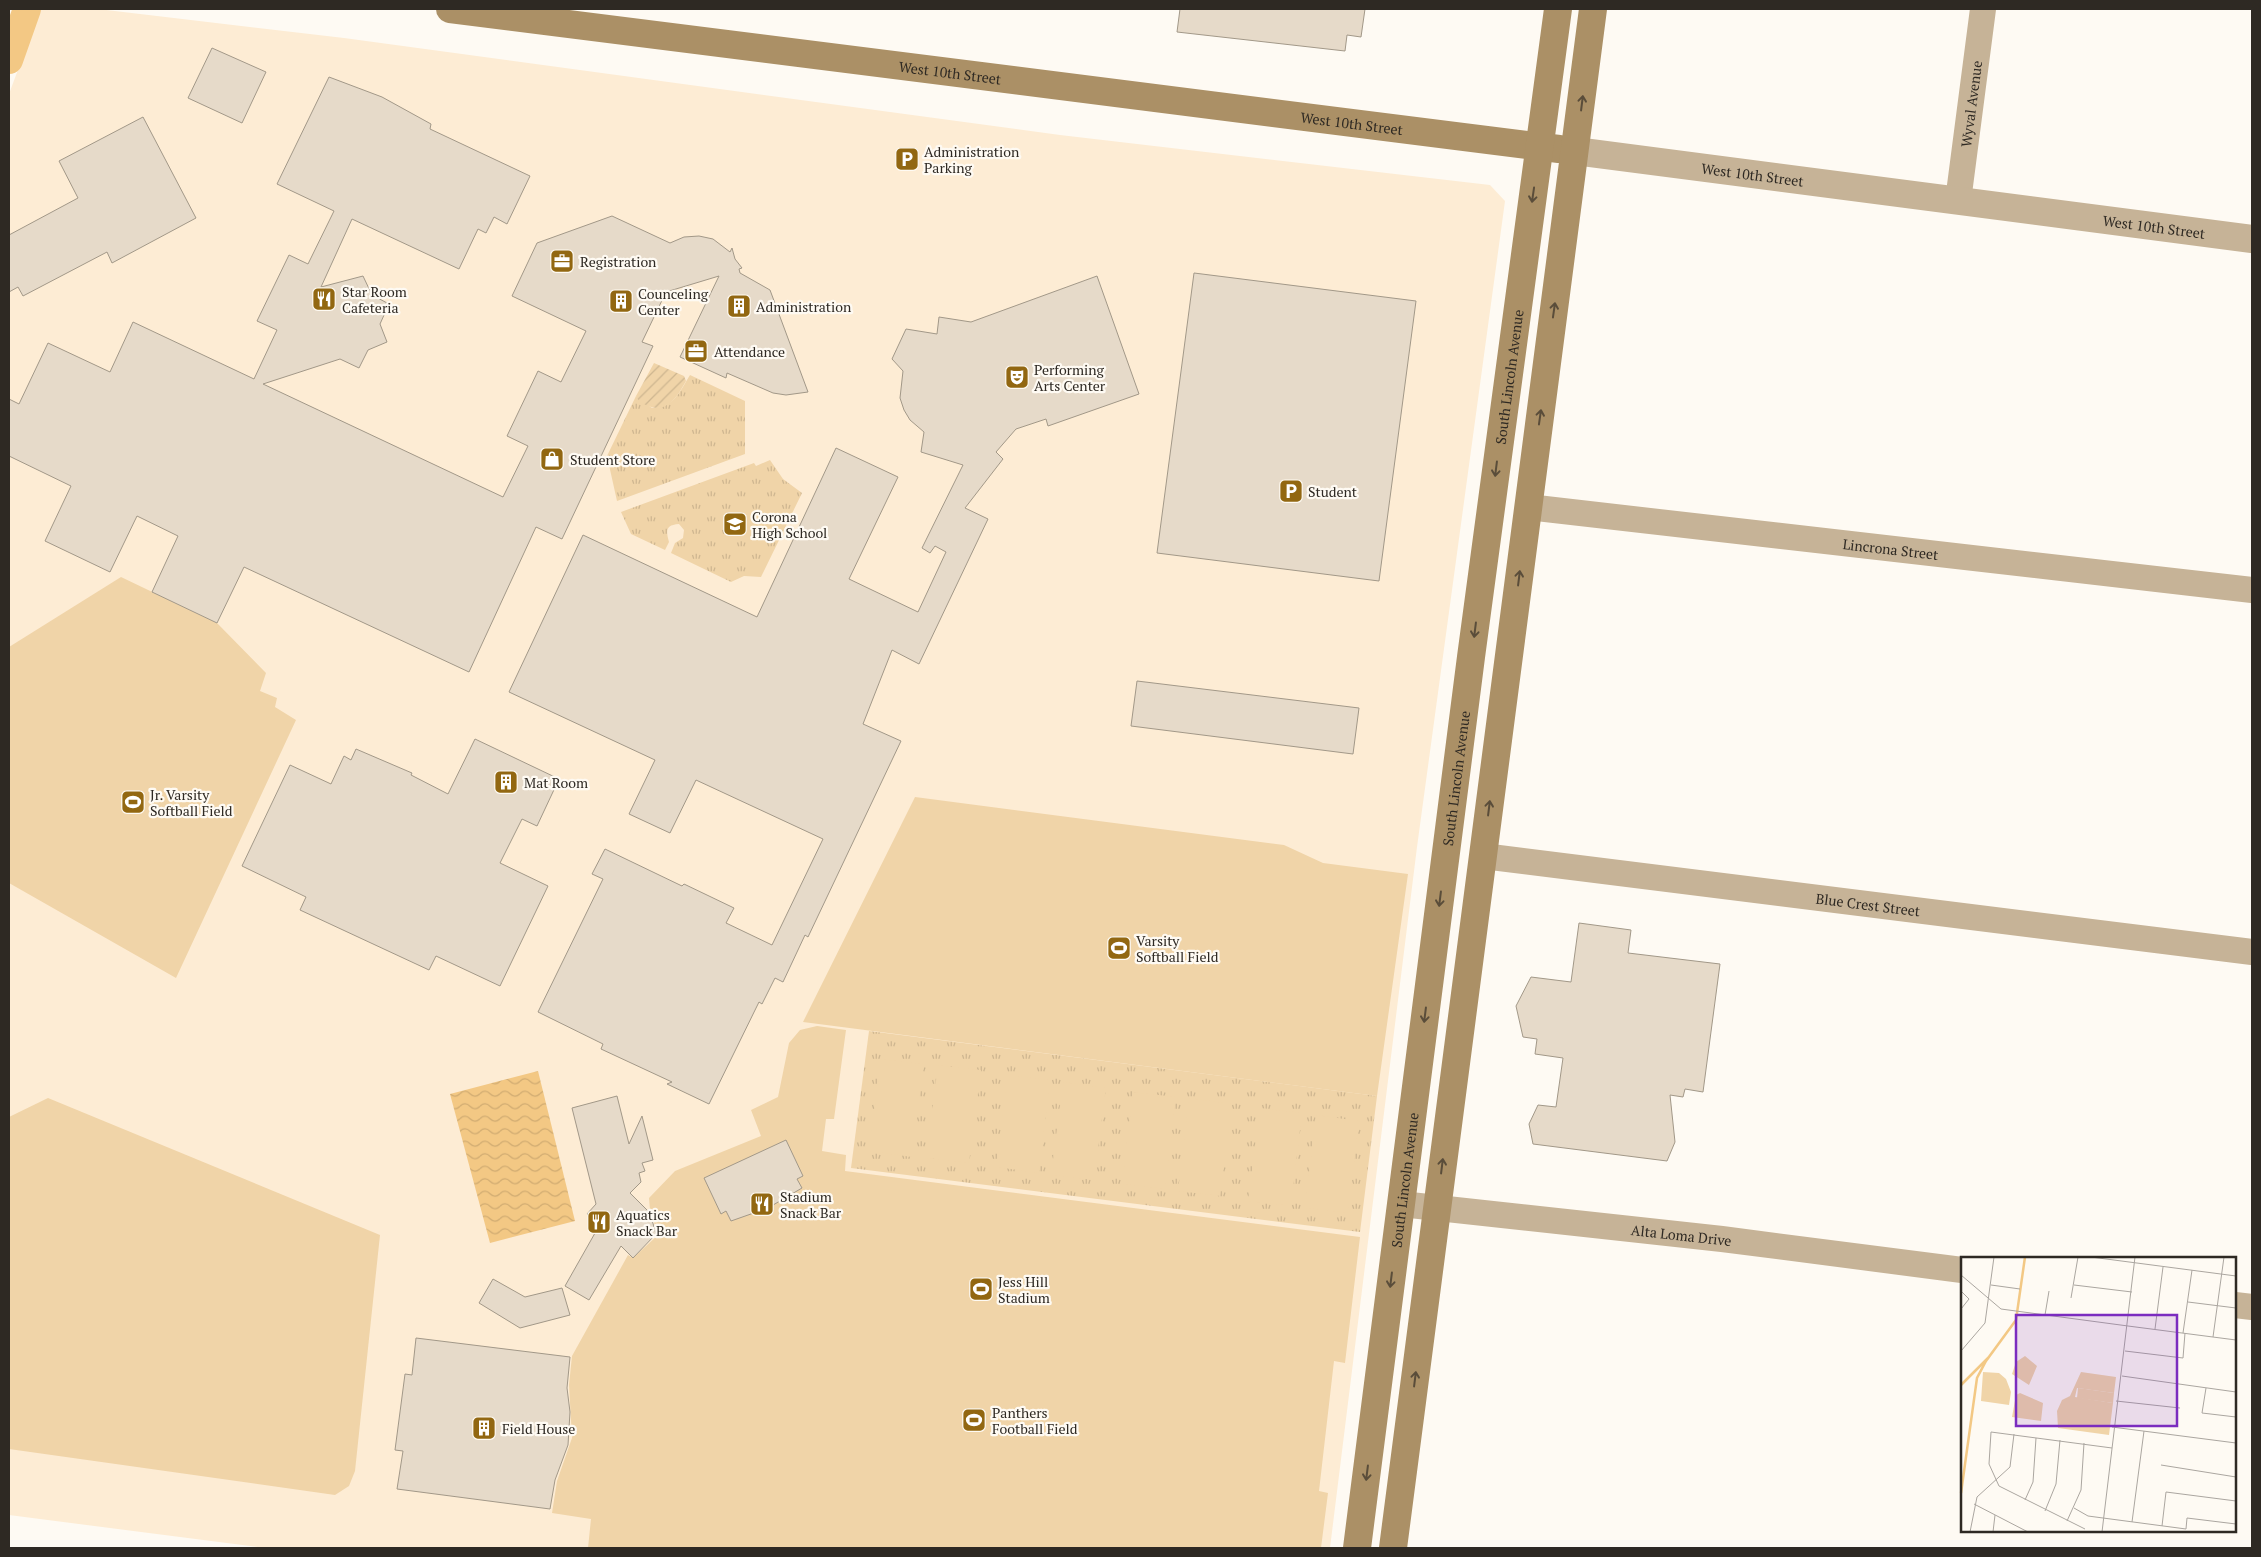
<svg xmlns="http://www.w3.org/2000/svg" width="2261" height="1557" font-family="'PT Serif',serif">
  <style>
    .built { fill: #fdecd4 }
    .grass { fill: url(#grass-tufts) }
    .garden { fill: url(#garden-furrows) }
    .pitch { fill: #f0d4a8 }
    .water { fill: url(#water-waves) }
    .lines { fill: none; stroke-linecap: round; stroke-linejoin: round }
    .canal { stroke: #f3c884; stroke-width: 28 }
    .building { fill: #e6dac9; stroke: #a29888 }
    .minor { stroke: #c6b397; stroke-width: 26 }
    .tertiary { stroke: #c6b397; stroke-width: 28 }
    .secondary { stroke: #ab9066; stroke-width: 28 }
    .oneway { stroke: #5a4d3a }
    .labels { text-anchor: middle; dominant-baseline: central; stroke-width: 4.5; stroke-linejoin: round; paint-order: stroke }
    .street-label { font-size: 14px; fill: #2e2923; stroke: #fefaf3 }
    .poi-label { font-size: 14px; fill: #2e2923; stroke: #fefaf3; text-anchor: start }
    .inset-river { fill: none; stroke: #f3c884; stroke-width: 2.5 }
    .inset-road { fill: none; stroke: #aba6a0; stroke-width: 1 }
    .view { fill: #7b2cbf; fill-opacity: 0.15; stroke: #7b2cbf; stroke-width: 2.5 }
    .inset-edge { fill: none; stroke: #2e2923; stroke-width: 2.5 }
  </style>
  <defs>
    <pattern id="grass-tufts" width="24" height="20" patternUnits="userSpaceOnUse" patternTransform="scale(1.25)"><rect width="24" height="20" fill="#f0d4a8"/><path d="M3 7l-1-3M5 7V3M7 7l1-3M15 17l-1-3M17 17v-4M19 17l1-3" fill="none" stroke="#ceb690"/></pattern>
    <pattern id="garden-furrows" width="10" height="10" patternUnits="userSpaceOnUse" patternTransform="scale(1.25)"><rect width="10" height="10" fill="#f0d4a8"/><path d="M-1 1l2-2M0 10L10 0M9 11l2-2" fill="none" stroke="#ceb690"/></pattern>
    <pattern id="water-waves" width="16" height="10" patternUnits="userSpaceOnUse" patternTransform="scale(1.25)"><rect width="16" height="10" fill="#f3c884"/><path d="M0 5q4-4 8 0t8 0" fill="none" stroke="#d1ac72"/></pattern>
  </defs>
  <rect width="100%" height="100%" fill="#fefaf3"/>
  <path class="built" d="M 36,9 L 98,9 L 344,38 L 1060,135 L 1490,185 L 1505,201 L 1417,847 L 1330,1548 L 265,1548 L 9,1515 L 9,94 L 26,48 Z"/>
  <g class="grass">
    <path d="M 690,375 L 745,401 L 745,454 L 617,501 L 607,456 L 636,396 L 652,408 C 674,408 680,391 690,375 Z"/>
    <path d="M 770,460 L 783,479 L 802,493 L 761,577 L 744,576 L 731,582 L 671,553 L 675,543 L 683,538 L 684,530 L 679,524 C 665,525 666,531 669,542 L 665,550 L 631,534 L 621,512 L 754,463 L 756,466 Z"/>
    <path d="M 869,1031 L 1377,1096 L 1360,1232 L 851,1168 Z"/>
  </g>
  <path class="garden" d="M 654,363 L 684,376 L 686,381 C 678,395 668,414 648,406 C 642,403 639,402 636,396 Z"/>
  <g class="pitch">
    <path d="M 121,577 L 217,623 L 266,673 L 260,691 L 277,698 L 275,707 L 296,720 L 176,978 L 9,883 L 9,647 Z"/>
    <path d="M 915,797 L 1284,845 L 1323,863 L 1408,874 L 1377,1096 L 803,1022 Z"/>
    <path d="M 817,1026 L 846,1030 L 834,1119 L 826,1119 L 822,1151 L 846,1155 L 845,1171 L 1360,1237 L 1345,1363 L 1334,1361 L 1319,1491 L 1328,1493 L 1321,1548 L 588,1548 L 591,1519 L 552,1513 L 557,1481 L 572,1438 L 569,1385 L 572,1356 L 628,1255 L 633,1258 L 658,1235 L 650,1210 L 649,1198 L 675,1171 L 761,1136 L 751,1110 L 778,1097 L 789,1043 L 800,1030 Z"/>
    <path d="M 881,1059 L 924,1064 L 912,1157 L 869,1151 Z"/>
    <path d="M 938,1065 L 981,1070 L 969,1163 L 926,1158 Z"/>
    <path d="M 1008,1075 L 1050,1080 L 1039,1173 L 996,1167 Z"/>
    <path d="M 1063,1082 L 1106,1088 L 1094,1180 L 1051,1175 Z"/>
    <path d="M 1133,1092 L 1176,1097 L 1165,1189 L 1122,1184 Z"/>
    <path d="M 48,1098 L 380,1235 L 355,1471 L 349,1486 L 335,1495 L 9,1449 L 9,1117 Z"/>
    <path d="M 1189,1098 L 1232,1104 L 1220,1196 L 1178,1191 Z"/>
    <path d="M 1260,1108 L 1302,1113 L 1291,1206 L 1248,1201 Z"/>
    <path d="M 1316,1115 L 1359,1121 L 1348,1213 L 1305,1208 Z"/>
  </g>
  <path class="water" d="M 538,1071 L 575,1221 L 490,1243 L 450,1094 Z"/>
  <g class="lines">
    <path class="canal" d="M 9,60 L 27,9"/>
  </g>
  <g class="building">
    <path d="M 1180,9 L 1365,9 L 1361,37 L 1347,35 L 1345,51 L 1177,32 Z"/>
    <path d="M 212,48 L 266,72 L 242,123 L 188,98 Z"/>
    <path d="M 329,77 L 382,97 L 431,124 L 430,129 L 530,176 L 507,224 L 494,217 L 486,233 L 478,229 L 459,269 L 352,219 L 321,287 L 363,276 L 372,295 L 389,304 L 380,324 L 387,342 L 368,350 L 359,368 L 340,359 L 263,384 L 503,497 L 528,446 L 507,436 L 538,371 L 561,382 L 586,331 L 512,296 L 537,243 L 612,216 L 670,243 L 684,237 L 699,236 L 713,239 L 730,252 L 732,248 L 735,259 L 742,268 L 739,269 L 740,273 L 770,290 L 808,392 L 786,395 L 773,393 L 727,373 L 726,378 L 680,357 L 719,276 L 666,292 L 642,342 L 653,346 L 562,539 L 536,527 L 469,672 L 244,567 L 217,623 L 152,592 L 178,536 L 137,516 L 110,572 L 45,541 L 71,486 L 9,456 L 9,399 L 19,404 L 48,343 L 110,372 L 133,322 L 254,379 L 277,330 L 257,321 L 289,255 L 308,264 L 334,211 L 277,184 Z"/>
    <path d="M 143,117 L 196,218 L 112,263 L 107,252 L 23,296 L 18,287 L 9,292 L 9,235 L 78,198 L 59,161 Z"/>
    <path d="M 1194,273 L 1416,301 L 1379,581 L 1157,553 Z"/>
    <path d="M 1097,276 L 1139,394 L 1048,426 L 1046,419 L 1016,429 L 996,452 L 1003,459 L 965,508 L 988,519 L 919,664 L 892,650 L 863,724 L 901,741 L 808,937 L 805,935 L 783,982 L 775,978 L 762,1004 L 759,1002 L 709,1104 L 667,1084 L 672,1082 L 601,1049 L 603,1044 L 538,1012 L 603,879 L 592,874 L 605,849 L 682,886 L 684,884 L 734,908 L 726,923 L 772,945 L 823,839 L 696,780 L 670,833 L 629,814 L 655,760 L 509,692 L 583,535 L 757,617 L 836,448 L 898,477 L 849,579 L 918,612 L 946,552 L 935,546 L 930,553 L 922,548 L 963,465 L 921,452 L 924,432 L 910,420 L 904,410 L 900,398 L 903,371 L 892,359 L 906,329 L 937,334 L 939,317 L 971,322 Z"/>
    <path d="M 1137,681 L 1359,708 L 1353,754 L 1131,726 Z"/>
    <path d="M 475,739 L 559,779 L 537,826 L 522,819 L 500,863 L 548,886 L 500,986 L 436,956 L 429,970 L 300,910 L 306,897 L 242,866 L 290,765 L 331,784 L 344,756 L 351,760 L 356,749 L 412,773 L 411,775 L 448,794 Z"/>
    <path d="M 1579,923 L 1631,930 L 1628,953 L 1720,964 L 1703,1092 L 1685,1089 L 1683,1097 L 1670,1095 L 1675,1142 L 1667,1161 L 1533,1144 L 1529,1124 L 1538,1105 L 1556,1107 L 1563,1058 L 1535,1054 L 1537,1039 L 1523,1037 L 1516,1006 L 1531,977 L 1571,982 Z"/>
    <path d="M 617,1096 L 629,1144 L 642,1116 L 653,1160 L 642,1163 L 645,1171 L 639,1173 L 641,1182 L 630,1193 L 650,1213 L 656,1234 L 633,1258 L 621,1246 L 589,1300 L 565,1286 L 599,1226 L 587,1214 L 596,1204 L 572,1108 Z"/>
    <path d="M 786,1140 L 803,1176 L 797,1179 L 802,1188 L 768,1208 L 731,1221 L 726,1211 L 721,1214 L 704,1178 Z"/>
    <path d="M 493,1279 L 525,1297 L 562,1288 L 570,1315 L 520,1328 L 479,1303 Z"/>
    <path d="M 416,1338 L 570,1357 L 567,1388 L 570,1412 L 568,1445 L 555,1480 L 550,1509 L 397,1489 L 403,1451 L 395,1450 L 405,1374 L 412,1375 Z"/>
  </g>
  <g class="lines">
    <g class="minor">
      <path id="s1" d="M 1958,201 L 1983,9"/>
      <path id="s2" d="M 1528,507 L 2252,590"/>
      <path id="s3" d="M 1483,856 L 2252,952"/>
      <path id="s4" d="M 1401,1204 L 1722,1239 L 1962,1270"/>
      <path d="M 2235,1305 L 2252,1307"/>
    </g>
    <path class="tertiary" id="s5" d="M 1575,151 L 2252,239"/>
    <g class="secondary">
      <path id="s6" d="M 450,9 L 1559,149"/>
      <path id="s7" d="M 1357,1548 L 1471,657 L 1558,9"/>
      <path d="M 1393,1548 L 1593,9"/>
    </g>
  </g>
  <defs><path id="oneway-shaft" d="M-6 0H5M1.5-3L5.5 0L1.5 3" fill="none" stroke-width="1.6" stroke-linecap="round" stroke-linejoin="round" transform="scale(1.25)"/></defs>
  <g class="oneway">
    <use href="#oneway-shaft" transform="translate(1582 103) rotate(-83)"/>
    <use href="#oneway-shaft" transform="translate(1533 195) rotate(98)"/>
    <use href="#oneway-shaft" transform="translate(1554 310) rotate(-82)"/>
    <use href="#oneway-shaft" transform="translate(1540 417) rotate(-82)"/>
    <use href="#oneway-shaft" transform="translate(1496 469) rotate(97)"/>
    <use href="#oneway-shaft" transform="translate(1519 578) rotate(-83)"/>
    <use href="#oneway-shaft" transform="translate(1475 630) rotate(97)"/>
    <use href="#oneway-shaft" transform="translate(1489 808) rotate(-83)"/>
    <use href="#oneway-shaft" transform="translate(1440 899) rotate(97)"/>
    <use href="#oneway-shaft" transform="translate(1425 1015) rotate(97)"/>
    <use href="#oneway-shaft" transform="translate(1442 1166) rotate(-83)"/>
    <use href="#oneway-shaft" transform="translate(1391 1280) rotate(97)"/>
    <use href="#oneway-shaft" transform="translate(1415 1379) rotate(-83)"/>
    <use href="#oneway-shaft" transform="translate(1367 1473) rotate(97)"/>
  </g>
  <defs>
    <g id="parking-square" transform="scale(1.25)"><rect x="-9" y="-9" width="18" height="18" rx="4" fill="#926711" stroke="#fefaf3"/><path d="M-3.5-5.5H1a3.5 3.5 0 0 1 0 7H-1V5.5H-3.5ZM-1-3.4V-.6H.8a1.4 1.4 0 0 0 0-2.8Z" fill="#fff"/></g>
    <g id="office-square" transform="scale(1.25)"><rect x="-9" y="-9" width="18" height="18" rx="4" fill="#926711" stroke="#fefaf3"/><path d="M-6-3h4V-5.5h4V-3h4V5H-6ZM-1-4.5V-3h2v-1.5ZM-6 0V1H6V0Z" fill="#fff"/></g>
    <g id="restaurant-square" transform="scale(1.25)"><rect x="-9" y="-9" width="18" height="18" rx="4" fill="#926711" stroke="#fefaf3"/><path d="M-5-6h1v4h1v-4h1v4h1v-4h1v5L-1.5 .5V6h-2V.5L-5-1ZM5-6V6H3V1.5H1.5Q1.5-4 5-6Z" fill="#fff"/></g>
    <g id="building-square" transform="scale(1.25)"><rect x="-9" y="-9" width="18" height="18" rx="4" fill="#926711" stroke="#fefaf3"/><path d="M-4-6H4V6H1V3H-1V6H-4ZM-2.5-4.3h1.7v1.8h-1.7ZM.8-4.3h1.7v1.8H.8ZM-2.5-1h1.7V.8h-1.7ZM.8-1h1.7V.8H.8Z" fill="#fff"/></g>
    <g id="theatre-square" transform="scale(1.25)"><rect x="-9" y="-9" width="18" height="18" rx="4" fill="#926711" stroke="#fefaf3"/><path d="M-5-5.5Q0-4 5-5.5V0Q5 5 0 6Q-5 5-5 0ZM-3.3-2.5H-1v1.5H-3.3ZM1-2.5H3.3v1.5H1ZM-2.8 1Q0 5.5 2.8 1Z" fill="#fff"/></g>
    <g id="shop-square" transform="scale(1.25)"><rect x="-9" y="-9" width="18" height="18" rx="4" fill="#926711" stroke="#fefaf3"/><path d="M-5-2.5h2.3a2.7 3.5 0 0 1 5.4 0H5L5.5 6h-11ZM-1.5-2.5h3a1.5 2.3 0 0 0-3 0Z" fill="#fff"/></g>
    <g id="school-square" transform="scale(1.25)"><rect x="-9" y="-9" width="18" height="18" rx="4" fill="#926711" stroke="#fefaf3"/><path d="M0-5L7-2L0 1L-7-2ZM-4 1L0 2.5L4 1V4Q0 6-4 4Z" fill="#fff"/></g>
    <g id="stadium-square" transform="scale(1.25)"><rect x="-9" y="-9" width="18" height="18" rx="4" fill="#926711" stroke="#fefaf3"/><path d="M0-5a6.5 5 0 1 0 0 10a6.5 5 0 1 0 0-10ZM-3.5-1.8h7v3.6h-7Z" fill="#fff"/></g>
  </defs>
  <g fill-rule="evenodd">
    <use href="#parking-square" x="907" y="159"/>
    <use href="#office-square" x="562" y="261"/>
    <use href="#restaurant-square" x="324" y="299"/>
    <use href="#building-square" x="621" y="301"/>
    <use href="#building-square" x="739" y="306"/>
    <use href="#office-square" x="696" y="351"/>
    <use href="#theatre-square" x="1017" y="377"/>
    <use href="#shop-square" x="552" y="459"/>
    <use href="#parking-square" x="1291" y="491"/>
    <use href="#school-square" x="735" y="524"/>
    <use href="#building-square" x="506" y="782"/>
    <use href="#stadium-square" x="133" y="802"/>
    <use href="#stadium-square" x="1119" y="948"/>
    <use href="#restaurant-square" x="762" y="1204"/>
    <use href="#restaurant-square" x="599" y="1222"/>
    <use href="#stadium-square" x="981" y="1289"/>
    <use href="#stadium-square" x="974" y="1420"/>
    <use href="#building-square" x="484" y="1428"/>
  </g>
  <g class="labels">
    <g class="street-label">
      <text stroke="none"><textPath href="#s6" startOffset="504">West 10th Street</textPath></text>
      <text stroke="none"><textPath href="#s1" startOffset="98">Wyval Avenue</textPath></text>
      <text stroke="none"><textPath href="#s6" startOffset="909">West 10th Street</textPath></text>
      <text stroke="none"><textPath href="#s5" startOffset="179">West 10th Street</textPath></text>
      <text stroke="none"><textPath href="#s5" startOffset="584">West 10th Street</textPath></text>
      <text stroke="none"><textPath href="#s7" startOffset="1181">South Lincoln Avenue</textPath></text>
      <text stroke="none"><textPath href="#s2" startOffset="365">Lincrona Street</textPath></text>
      <text stroke="none"><textPath href="#s7" startOffset="776">South Lincoln Avenue</textPath></text>
      <text stroke="none"><textPath href="#s3" startOffset="388">Blue Crest Street</textPath></text>
      <text stroke="none"><textPath href="#s7" startOffset="371">South Lincoln Avenue</textPath></text>
      <text stroke="none"><textPath href="#s4" startOffset="282">Alta Loma Drive</textPath></text>
    </g>
    <g class="poi-label">
      <text x="924" y="151">Administration<tspan x="924" dy="16">Parking</tspan></text>
      <text x="580" y="261">Registration</text>
      <text x="342" y="291">Star Room<tspan x="342" dy="16">Cafeteria</tspan></text>
      <text x="638" y="293">Counceling<tspan x="638" dy="16">Center</tspan></text>
      <text x="756" y="306">Administration</text>
      <text x="714" y="351">Attendance</text>
      <text x="1034" y="369">Performing<tspan x="1034" dy="16">Arts Center</tspan></text>
      <text x="570" y="459">Student Store</text>
      <text x="1308" y="491">Student</text>
      <text x="752" y="516">Corona<tspan x="752" dy="16">High School</tspan></text>
      <text x="524" y="782">Mat Room</text>
      <text x="150" y="794">Jr. Varsity<tspan x="150" dy="16">Softball Field</tspan></text>
      <text x="1136" y="940">Varsity<tspan x="1136" dy="16">Softball Field</tspan></text>
      <text x="780" y="1196">Stadium<tspan x="780" dy="16">Snack Bar</tspan></text>
      <text x="616" y="1214">Aquatics<tspan x="616" dy="16">Snack Bar</tspan></text>
      <text x="998" y="1281">Jess Hill<tspan x="998" dy="16">Stadium</tspan></text>
      <text x="992" y="1412">Panthers<tspan x="992" dy="16">Football Field</tspan></text>
      <text x="502" y="1428">Field House</text>
    </g>
  </g>
  <g transform="translate(1961 1257)">
    <rect width="275" height="275" fill="#fefaf3"/>
    <path d="M 117,131 L 153,136 L 152,146 L 116,141 Z" fill="#f0d4a8"/>
    <path d="M 64,99 L 76,109 L 68,128 L 51,117 L 55,105 ZM 22,115 L 38,116 L 45,122 L 50,135 L 48,148 L 20,144 ZM 120,115 L 155,120 L 153,136 L 116,131 L 114,140 L 152,146 L 148,178 L 97,171 L 96,154 L 101,143 L 109,139 ZM 59,136 L 82,146 L 80,164 L 51,160 L 55,138 Z" fill="#f0d4a8"/>
    <path class="inset-river" d="M 0,128 L 28,100M 0,236 L 16,121 L 25,104 L 55,63 L 64,0"/>
    <path class="inset-road" d="M 130,0 L 275,19M 0,18 L 40,52 L 167,69M 30,28 L 59,32M 113,28 L 171,35M 0,34 L 8,42 L 0,52M 110,41 L 117,0M 227,45 L 275,51M 84,58 L 88,34M 167,69 L 275,83M 194,72 L 202,10M 222,76 L 231,13M 252,80 L 263,0M 0,94 L 24,66 L 33,0M 164,94 L 222,101 L 224,76M 161,119 L 275,135M 245,131 L 241,156 L 275,160M 155,144 L 219,151M 151,170 L 275,186M 200,208 L 275,220M 64,243 L 72,225 L 75,181M 13,247 L 67,275M 113,251 L 127,259 L 225,272 L 226,261 L 275,267M 84,254 L 95,227 L 99,183M 106,264 L 120,233 L 123,186M 171,265 L 183,174M 201,269 L 205,235 L 275,244M 124,272 L 38,229 L 28,207 L 30,175 L 151,191M 9,275 L 16,240 L 49,210 L 53,177M 32,275 L 34,258M 141,275 L 174,0"/>
    <path class="view" d="M 55,58 L 216,58 L 216,169 L 55,169 Z"/>
    <rect width="275" height="275" class="inset-edge"/>
  </g>
  <rect width="2261" height="1557" fill="none" stroke="#2e2923" stroke-width="20"/>
</svg>
